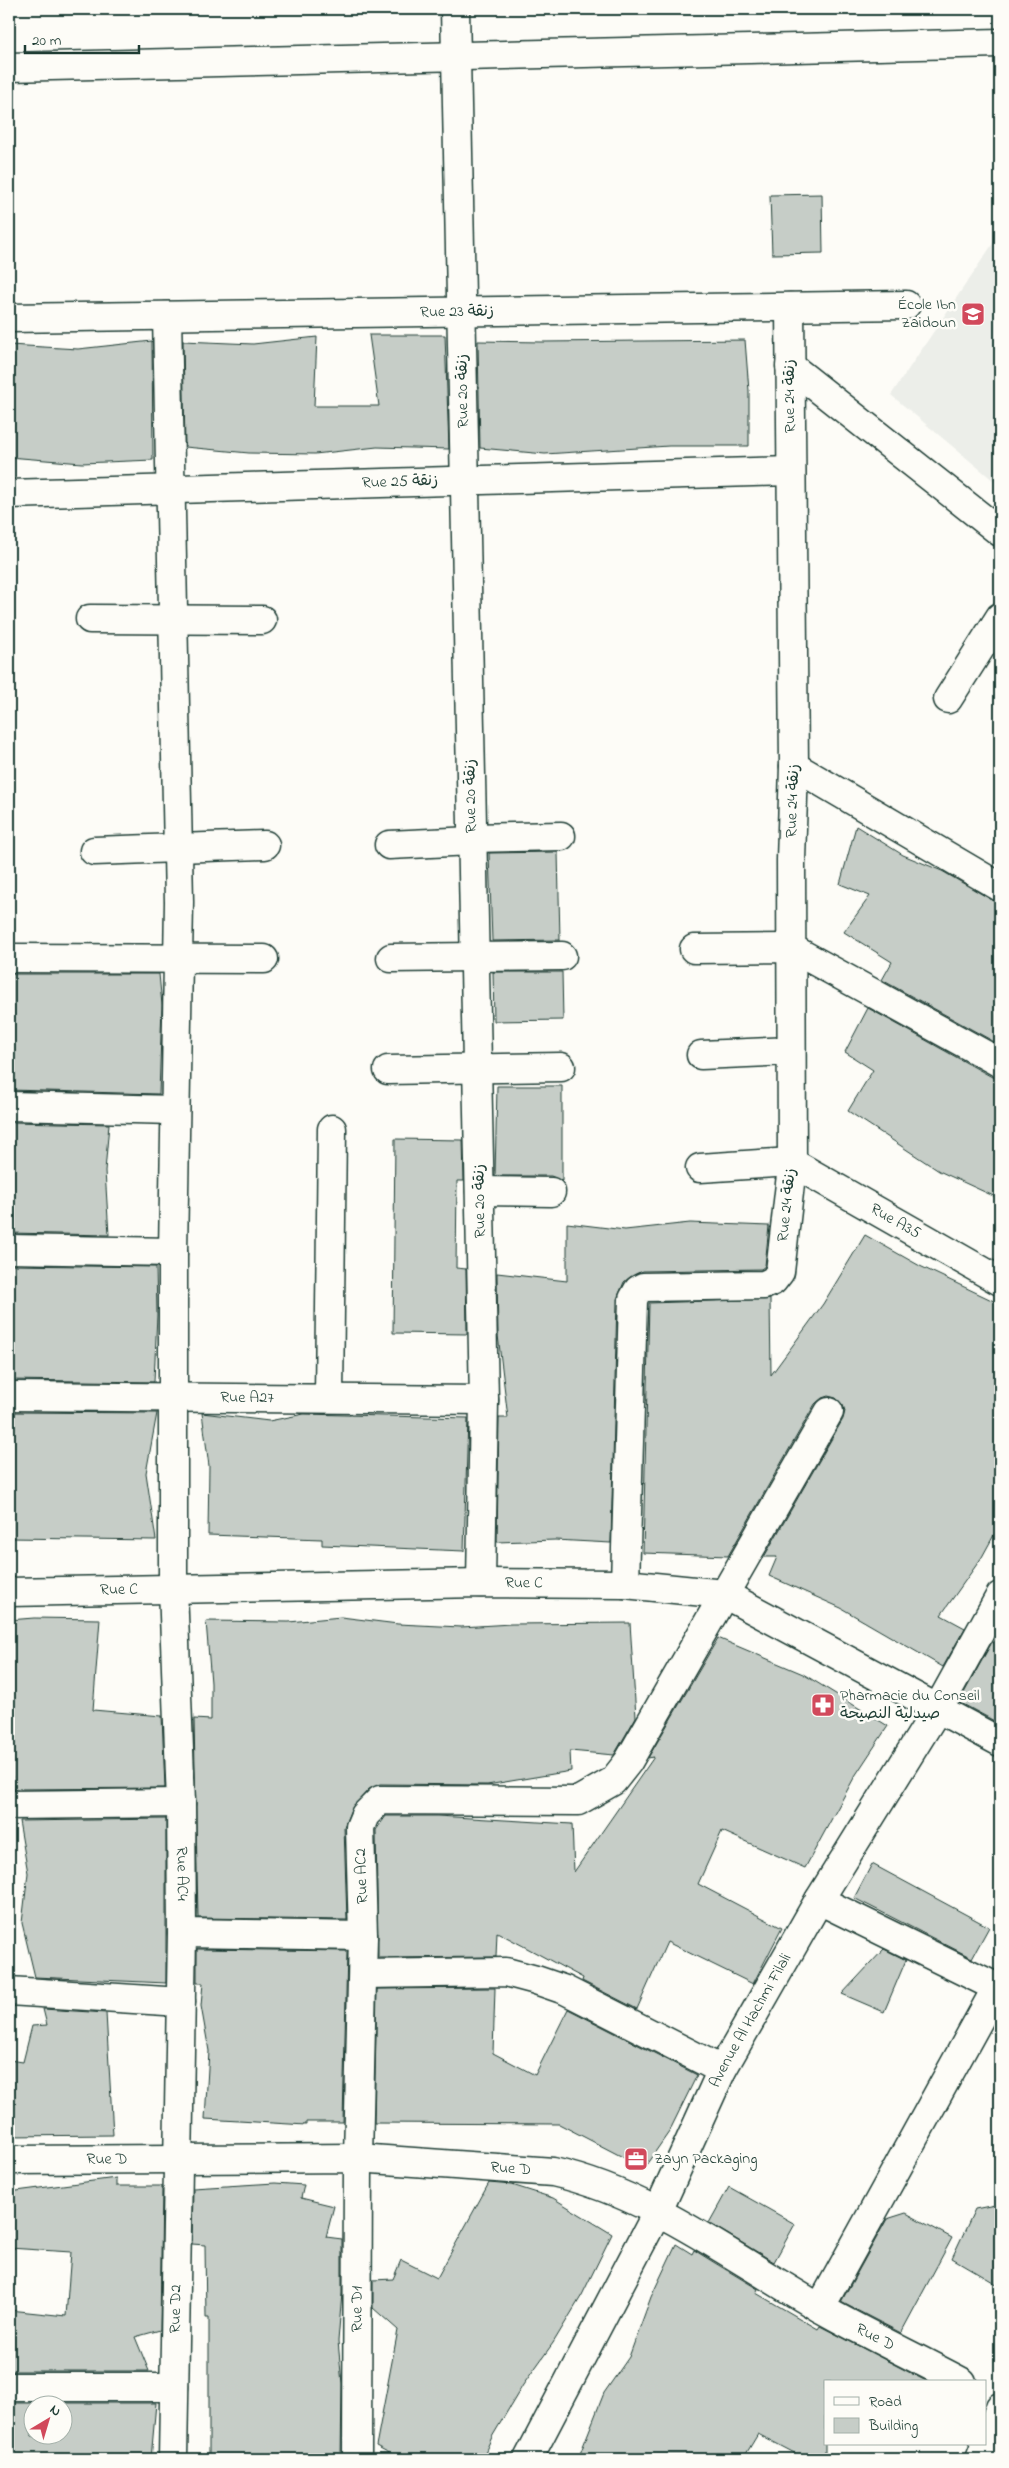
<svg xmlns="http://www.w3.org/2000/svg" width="1009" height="2468" font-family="'Indie Flower','Playpen Sans Arabic',sans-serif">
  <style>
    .built { fill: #eceee9 }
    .building { fill: #c6cdc7; stroke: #1f3d34; fill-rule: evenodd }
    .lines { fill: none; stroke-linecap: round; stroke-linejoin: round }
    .minor-casing { stroke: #1f3d34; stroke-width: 31 }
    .minor { stroke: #fdfcf7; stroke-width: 28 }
    .labels { text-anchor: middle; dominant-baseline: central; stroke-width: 5; stroke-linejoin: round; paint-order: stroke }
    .poi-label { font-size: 16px; fill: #1f3d34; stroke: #fdfcf7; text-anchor: start }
    .street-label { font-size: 16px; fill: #1f3d34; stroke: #fdfcf7 }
  </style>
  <rect width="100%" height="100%" fill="#fdfcf7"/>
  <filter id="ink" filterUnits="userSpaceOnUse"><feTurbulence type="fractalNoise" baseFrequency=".02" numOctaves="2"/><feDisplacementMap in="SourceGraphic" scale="10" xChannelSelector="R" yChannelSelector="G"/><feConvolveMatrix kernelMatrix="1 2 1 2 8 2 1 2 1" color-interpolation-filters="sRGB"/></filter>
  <g filter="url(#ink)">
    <path class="built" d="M 1000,233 L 1000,486 L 891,395 Z"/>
    <g class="building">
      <path d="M 822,194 L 823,253 L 772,254 L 770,195 Z"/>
      <path d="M 369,335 L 445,335 L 449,449 L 377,447 L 315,454 L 249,453 L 185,447 L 183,341 L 253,344 L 317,337 L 314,406 L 379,406 Z"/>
      <path d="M 745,340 L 749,391 L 749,446 L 669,446 L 545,454 L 480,448 L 478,341 L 542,342 Z"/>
      <path d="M 152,341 L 153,460 L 82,463 L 9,457 L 9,345 L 78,349 Z"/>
      <path d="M 856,826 L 903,855 L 942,871 L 992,900 L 1000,903 L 1000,1045 L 882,980 L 892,962 L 844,932 L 870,896 L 840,884 Z"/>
      <path d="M 558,852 L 560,940 L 492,941 L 489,853 Z"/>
      <path d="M 493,972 L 562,972 L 563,1020 L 494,1021 Z"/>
      <path d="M 9,974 L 159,974 L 162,1005 L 159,1094 L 9,1090 Z"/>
      <path d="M 868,1008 L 992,1077 L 1000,1079 L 1000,1199 L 939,1171 L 848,1111 L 873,1070 L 845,1052 Z"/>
      <path d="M 497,1086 L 562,1086 L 562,1181 L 551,1176 L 495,1176 Z"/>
      <path d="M 9,1122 L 109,1124 L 105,1171 L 109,1235 L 9,1233 Z"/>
      <path d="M 395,1139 L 463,1140 L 464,1181 L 457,1181 L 456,1268 L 466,1269 L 467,1334 L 393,1333 Z"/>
      <path d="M 567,1223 L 625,1230 L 690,1223 L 769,1226 L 765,1266 L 761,1269 L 643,1271 L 630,1277 L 624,1282 L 617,1299 L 611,1543 L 555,1540 L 497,1542 L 499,1418 L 508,1418 L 498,1335 L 497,1273 L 567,1281 Z"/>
      <path d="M 865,1235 L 920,1266 L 1000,1304 L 1000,1524 L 982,1557 L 941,1615 L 965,1628 L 943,1667 L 841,1608 L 769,1576 L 777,1557 L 764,1557 L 843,1419 L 845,1411 L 843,1405 L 836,1398 L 828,1396 L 822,1398 L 815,1404 L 728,1556 L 643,1553 L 649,1303 L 770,1299 L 771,1375 L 823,1304 Z"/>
      <path d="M 9,1265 L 156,1267 L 157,1314 L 154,1382 L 9,1380 Z"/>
      <path d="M 9,1412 L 157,1413 L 146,1473 L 156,1540 L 9,1538 Z"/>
      <path d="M 202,1413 L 269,1421 L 304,1414 L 468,1418 L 464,1551 L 322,1545 L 322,1539 L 208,1535 L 209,1466 Z"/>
      <path d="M 341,1617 L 398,1624 L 461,1627 L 511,1624 L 630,1623 L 636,1717 L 614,1755 L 570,1751 L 571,1771 L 487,1785 L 380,1784 L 369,1789 L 351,1809 L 344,1827 L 347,1920 L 198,1918 L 194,1719 L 211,1720 L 211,1683 L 206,1621 L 289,1622 Z"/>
      <path d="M 34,1618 L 100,1619 L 93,1710 L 162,1716 L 165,1788 L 14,1789 L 9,1761 L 9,1620 Z"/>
      <path d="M 718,1638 L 803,1674 L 888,1726 L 855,1776 L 805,1868 L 722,1831 L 698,1884 L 782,1928 L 753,1984 L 667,1942 L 637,2009 L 582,1981 L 583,1978 L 497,1932 L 496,1957 L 378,1958 L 376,1830 L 386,1816 L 437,1816 L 572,1824 L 574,1872 L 654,1757 L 648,1758 Z"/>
      <path d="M 992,1642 L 1000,1646 L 1000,1724 L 959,1702 Z"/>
      <path d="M 166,1819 L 166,1983 L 35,1977 L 22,1923 L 28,1873 L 19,1821 Z"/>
      <path d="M 872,1864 L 989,1927 L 972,1958 L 854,1898 Z"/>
      <path d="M 197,1949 L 347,1951 L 343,2122 L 306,2122 L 306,2125 L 205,2119 L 209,2051 L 201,2006 L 203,1983 L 197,1983 Z"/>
      <path d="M 884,1949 L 906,1960 L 884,2012 L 842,1994 Z"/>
      <path d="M 495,1988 L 493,2053 L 535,2075 L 568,2009 L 697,2075 L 669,2132 L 644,2168 L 559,2124 L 374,2123 L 377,1989 Z"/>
      <path d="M 43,2009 L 106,2013 L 113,2135 L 9,2136 L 9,2060 L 23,2062 L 32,2026 L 47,2025 Z"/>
      <path d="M 116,2178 L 116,2186 L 162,2186 L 160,2330 L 135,2337 L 149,2371 L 9,2371 L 9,2310 L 66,2316 L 71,2252 L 9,2248 L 9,2192 Z"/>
      <path d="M 275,2183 L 304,2185 L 301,2198 L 334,2206 L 326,2237 L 342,2239 L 342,2293 L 338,2341 L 342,2384 L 341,2459 L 209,2459 L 209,2318 L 206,2318 L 205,2245 L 192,2244 L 193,2188 Z"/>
      <path d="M 489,2183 L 512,2185 L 553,2198 L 612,2234 L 582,2295 L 553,2343 L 523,2385 L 492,2437 L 482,2459 L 401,2459 L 376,2446 L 398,2330 L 373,2308 L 373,2280 L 393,2279 L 401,2260 L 437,2278 Z"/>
      <path d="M 729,2187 L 795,2224 L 774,2262 L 709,2223 Z"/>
      <path d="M 1000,2204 L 1000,2286 L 952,2258 L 975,2209 Z"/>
      <path d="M 906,2213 L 952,2238 L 901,2333 L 841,2302 L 887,2219 Z"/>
      <path d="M 676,2244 L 692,2254 L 694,2250 L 715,2263 L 758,2289 L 756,2293 L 818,2329 L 820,2326 L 928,2382 L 825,2382 L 825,2459 L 806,2459 L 758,2434 L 743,2459 L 578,2459 L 604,2393 L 629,2357 L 651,2297 Z"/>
      <path d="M 9,2403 L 156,2403 L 151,2459 L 9,2459 ZM 32,2406 L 62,2406 L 62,2436 L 32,2436 Z"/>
    </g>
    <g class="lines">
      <g class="minor-casing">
        <g id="minor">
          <path d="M 455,9 L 484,1400 L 481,1583"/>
          <path d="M 9,67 L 1000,43"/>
          <path id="s1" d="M 167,316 L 179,902 L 173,1252 L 173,1588 L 181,1803 L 182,1933 L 173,2459"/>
          <path d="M 9,318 L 906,305"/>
          <path d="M 790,366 L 1000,532"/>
          <path d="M 9,494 L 791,471"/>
          <path d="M 90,619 L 262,620"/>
          <path d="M 948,699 L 1000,617"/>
          <path d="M 794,766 L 1000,887"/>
          <path d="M 472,838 L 561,836"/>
          <path d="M 389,845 L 472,841"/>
          <path d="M 94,851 L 265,845"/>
          <path d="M 694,949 L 791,948 L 1000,1063"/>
          <path d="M 9,958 L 264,959"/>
          <path d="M 391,958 L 562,956"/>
          <path d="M 701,1055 L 791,1051"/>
          <path d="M 388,1070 L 561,1067"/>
          <path d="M 9,1106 L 175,1110"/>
          <path id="s2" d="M 791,1162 L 1000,1281"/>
          <path d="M 700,1168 L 791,1162"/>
          <path d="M 480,1191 L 551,1192"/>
          <path d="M 9,1249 L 173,1252"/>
          <path id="s3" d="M 9,1396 L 484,1400"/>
          <path d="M 329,1397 L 332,1129"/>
          <path d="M 625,1584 L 633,1299 L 638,1290 L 643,1287 L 764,1285 L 773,1281 L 780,1272 L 792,1166 L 791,860 L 794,766 L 790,307"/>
          <path id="s4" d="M 9,1592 L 481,1583 L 625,1584 L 724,1594 L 1000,1742"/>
          <path d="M 9,1805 L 181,1803"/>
          <path d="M 819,1900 L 1000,1989"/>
          <path d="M 182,1933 L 363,1936"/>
          <path d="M 363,1974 L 506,1972 L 536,1980 L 565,1990 L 722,2070"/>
          <path d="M 9,1991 L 181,2002"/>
          <path id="s5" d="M 9,2160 L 358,2158 L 553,2172 C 651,2194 734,2259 820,2308 C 866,2334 915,2357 962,2382"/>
          <path d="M 820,2308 L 997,1987"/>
          <path d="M 9,2387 L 174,2387"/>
          <path id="s6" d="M 357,2459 L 358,2158 L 363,1936 L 360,1827 L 365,1815 L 380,1800 L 578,1801 L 613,1781 L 628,1762 L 829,1412"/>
          <path id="s7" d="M 528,2459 L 658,2211 L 722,2070 L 819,1900 L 938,1708 L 1000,1596"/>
          <path d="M 980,2459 L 1000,2407"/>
        </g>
      </g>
      <use href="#minor" class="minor"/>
    </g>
  </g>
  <defs>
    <g id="school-square" transform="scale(1.25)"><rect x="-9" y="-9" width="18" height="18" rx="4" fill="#d1495b" stroke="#fdfcf7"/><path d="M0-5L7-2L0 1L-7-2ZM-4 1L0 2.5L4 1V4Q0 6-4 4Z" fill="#fff"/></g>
    <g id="pharmacy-square" transform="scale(1.25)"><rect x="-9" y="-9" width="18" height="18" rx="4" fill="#d1495b" stroke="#fdfcf7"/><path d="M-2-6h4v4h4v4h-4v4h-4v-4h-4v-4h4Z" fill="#fff"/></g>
    <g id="office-square" transform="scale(1.25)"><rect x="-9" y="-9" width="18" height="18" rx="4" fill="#d1495b" stroke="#fdfcf7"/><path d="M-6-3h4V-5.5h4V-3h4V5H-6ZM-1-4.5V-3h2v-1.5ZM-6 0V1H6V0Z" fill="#fff"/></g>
  </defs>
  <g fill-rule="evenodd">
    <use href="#school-square" x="973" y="314"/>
    <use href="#pharmacy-square" x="823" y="1705"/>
    <use href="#office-square" x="636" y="2159"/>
  </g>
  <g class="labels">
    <g class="poi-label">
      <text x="956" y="305" text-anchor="end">École Ibn<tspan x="956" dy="18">Zaidoun</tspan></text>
      <text x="840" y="1696">Pharmacie du Conseil<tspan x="840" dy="18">صيدلية النصيحة</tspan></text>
      <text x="654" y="2159">Zayn Packaging</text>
    </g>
    <g class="street-label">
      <text transform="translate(457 312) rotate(-1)">Rue 23 زنقة</text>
      <text transform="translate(463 391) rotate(-91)">Rue 20 زنقة</text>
      <text transform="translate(790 396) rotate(-90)">Rue 24 زنقة</text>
      <text transform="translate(400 482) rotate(-2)">Rue 25 زنقة</text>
      <text transform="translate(471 796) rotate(-91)">Rue 20 زنقة</text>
      <text transform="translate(793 801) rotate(-88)">Rue 24 زنقة</text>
      <text transform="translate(480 1201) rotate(-91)">Rue 20 زنقة</text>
      <text transform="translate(787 1205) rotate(-84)">Rue 24 زنقة</text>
      <text stroke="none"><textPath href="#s2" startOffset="120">Rue A35</textPath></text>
      <text stroke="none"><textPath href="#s3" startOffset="238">Rue A27</textPath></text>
      <text stroke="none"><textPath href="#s4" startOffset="515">Rue C</textPath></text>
      <text stroke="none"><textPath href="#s4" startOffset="110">Rue C</textPath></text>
      <text stroke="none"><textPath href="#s1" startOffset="1558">Rue AC4</textPath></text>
      <text transform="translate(362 1876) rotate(-92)">Rue AC2</text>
      <text stroke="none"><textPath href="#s7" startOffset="492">Avenue Al Hachmi Filali</textPath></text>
      <text stroke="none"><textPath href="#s5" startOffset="98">Rue D</textPath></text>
      <text stroke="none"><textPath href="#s5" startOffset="502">Rue D</textPath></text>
      <text transform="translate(176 2309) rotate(-89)">Rue D2</text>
      <text stroke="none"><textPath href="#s6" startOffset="150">Rue D1</textPath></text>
      <text stroke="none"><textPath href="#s5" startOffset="908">Rue D</textPath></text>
    </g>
  </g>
  <rect width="1009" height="2468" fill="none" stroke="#fdfcf7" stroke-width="30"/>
  <rect x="15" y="15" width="979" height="2438" fill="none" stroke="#1f3d34" stroke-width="2" filter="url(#ink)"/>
  <rect x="824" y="2380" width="162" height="65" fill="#fdfcf7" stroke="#a4b0a9"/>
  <rect x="834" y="2397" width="25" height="8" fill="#fdfcf7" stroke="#a4b0a9"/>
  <text x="869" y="2406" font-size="15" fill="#1f3d34">Road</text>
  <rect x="834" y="2418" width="25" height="15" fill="#c6cdc7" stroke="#a4b0a9"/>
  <text x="869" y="2430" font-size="15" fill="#1f3d34">Building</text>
  <g transform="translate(48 2420) rotate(38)"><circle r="24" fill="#fdfcf7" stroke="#a4b0a9"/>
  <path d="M0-4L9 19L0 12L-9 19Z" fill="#d1495b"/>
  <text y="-8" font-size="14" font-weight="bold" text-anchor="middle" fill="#1f3d34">N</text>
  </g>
  <path d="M25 45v8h114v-8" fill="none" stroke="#1f3d34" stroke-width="2.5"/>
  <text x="32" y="45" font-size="15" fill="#1f3d34" stroke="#fdfcf7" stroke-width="4" paint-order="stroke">20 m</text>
</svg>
